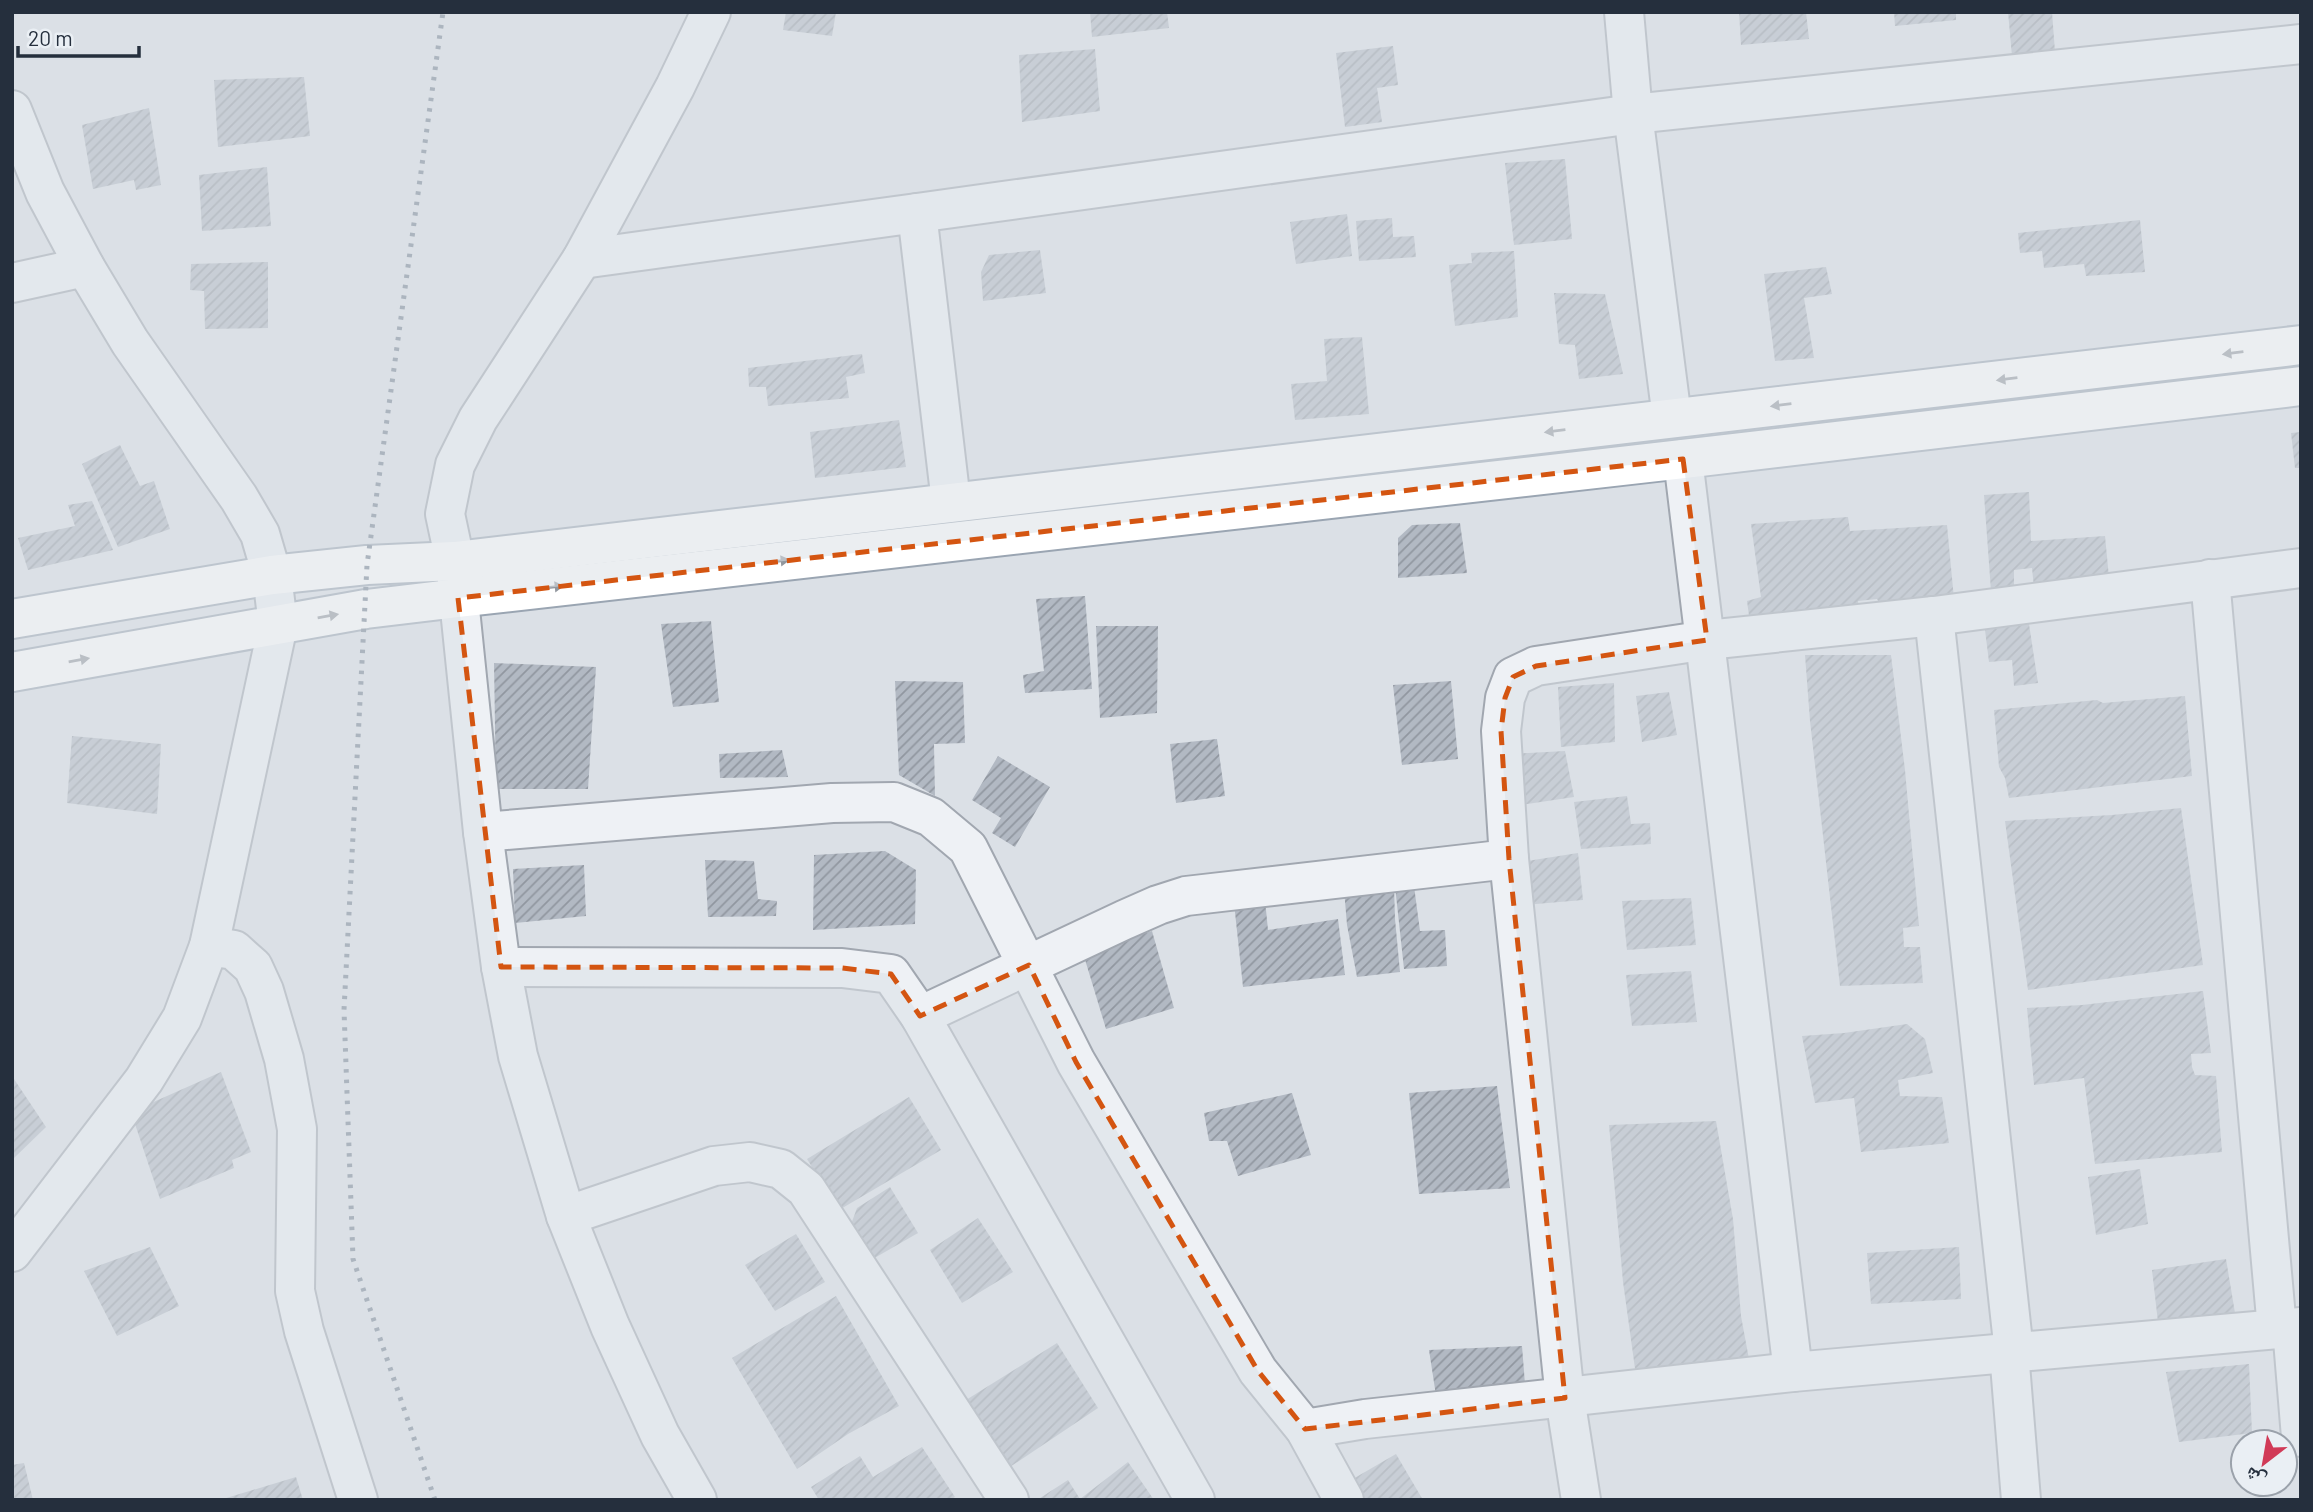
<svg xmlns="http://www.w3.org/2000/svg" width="2313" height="1512" font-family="Barlow,'Noto Naskh Arabic',sans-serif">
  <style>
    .building { fill: url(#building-hatch) }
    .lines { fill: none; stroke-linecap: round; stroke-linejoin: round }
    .minor-casing { stroke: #a1a7b0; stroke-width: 42 }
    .major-casing { stroke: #9aa5b2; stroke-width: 42 }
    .minor { stroke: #eef1f5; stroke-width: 38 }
    .major { stroke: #fff; stroke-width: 38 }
    .rail { stroke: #748090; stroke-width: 5; stroke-dasharray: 3.5 7; stroke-linecap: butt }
    .oneway { fill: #92979e }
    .marked { fill: none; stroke: #d45511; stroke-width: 5; stroke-dasharray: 14 9; stroke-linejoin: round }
  </style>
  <defs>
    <pattern id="building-hatch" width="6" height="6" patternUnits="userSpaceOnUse" patternTransform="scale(1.75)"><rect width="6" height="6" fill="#b2b9c3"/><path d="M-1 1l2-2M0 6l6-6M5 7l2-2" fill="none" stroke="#9197a0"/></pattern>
  </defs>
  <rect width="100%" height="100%" fill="#dbe0e6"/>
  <g class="building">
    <path d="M 786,12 L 836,12 L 832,36 L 783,30 Z"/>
    <path d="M 1090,12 L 1167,12 L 1169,28 L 1092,37 Z"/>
    <path d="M 1739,12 L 1806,12 L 1809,39 L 1741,45 Z"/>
    <path d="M 1894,12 L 1956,12 L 1956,20 L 1895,26 Z"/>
    <path d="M 2008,12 L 2052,12 L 2055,52 L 2012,56 Z"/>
    <path d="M 1393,46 L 1398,85 L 1377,88 L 1382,122 L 1345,127 L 1336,53 Z"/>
    <path d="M 1095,49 L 1100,111 L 1022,122 L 1019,55 Z"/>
    <path d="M 304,77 L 310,136 L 218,147 L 214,80 Z"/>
    <path d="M 149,108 L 161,185 L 136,190 L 134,180 L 93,189 L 82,125 Z"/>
    <path d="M 1565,159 L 1572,239 L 1514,245 L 1505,163 Z"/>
    <path d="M 267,167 L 271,226 L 202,231 L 199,175 Z"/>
    <path d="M 1347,214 L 1352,256 L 1296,264 L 1290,222 Z"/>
    <path d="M 1392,218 L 1393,237 L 1414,236 L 1416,257 L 1359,261 L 1356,221 Z"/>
    <path d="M 2140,220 L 2145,272 L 2086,276 L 2084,264 L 2044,268 L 2042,251 L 2020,253 L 2018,233 Z"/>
    <path d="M 1040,250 L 1046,293 L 983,301 L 981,272 L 989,255 Z"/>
    <path d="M 1514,251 L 1518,317 L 1455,326 L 1449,265 L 1472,263 L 1471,253 Z"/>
    <path d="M 268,262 L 268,328 L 205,329 L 204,291 L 190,290 L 191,264 Z"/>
    <path d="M 1826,267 L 1832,294 L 1804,298 L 1814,358 L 1775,361 L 1764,274 Z"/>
    <path d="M 1554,293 L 1605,294 L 1623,374 L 1579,379 L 1575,345 L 1559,344 Z"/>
    <path d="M 1362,337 L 1369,414 L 1295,420 L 1291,384 L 1327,381 L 1324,339 Z"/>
    <path d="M 862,354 L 865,373 L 846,377 L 849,398 L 768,406 L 766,387 L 749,387 L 748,368 Z"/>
    <path d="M 899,420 L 906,467 L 815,478 L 810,432 Z"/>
    <path d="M 2301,432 L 2301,468 L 2295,468 L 2291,433 Z"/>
    <path d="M 120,445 L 140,486 L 154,481 L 170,529 L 118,547 L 82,464 Z"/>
    <path d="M 2029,492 L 2031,541 L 2105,536 L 2110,588 L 2035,598 L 2032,568 L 2014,570 L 2014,590 L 1991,591 L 1984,495 Z"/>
    <path d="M 92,501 L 113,550 L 28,570 L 18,538 L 75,526 L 68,505 Z"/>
    <path d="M 1848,517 L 1850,531 L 1947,525 L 1954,599 L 1882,607 L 1877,599 L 1858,601 L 1859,609 L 1750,623 L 1747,601 L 1761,597 L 1751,524 Z"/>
    <path d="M 1460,523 L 1467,573 L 1398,578 L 1398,538 L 1412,525 Z"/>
    <path d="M 1085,596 L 1092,689 L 1025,693 L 1023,675 L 1044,671 L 1036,599 Z"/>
    <path d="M 711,621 L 719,702 L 673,707 L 661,624 Z"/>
    <path d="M 2029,624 L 2038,683 L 2014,686 L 2012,660 L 1989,662 L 1985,630 Z"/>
    <path d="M 1096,626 L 1158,626 L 1157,713 L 1100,718 Z"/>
    <path d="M 1805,655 L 1891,655 L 1905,770 L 1919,926 L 1903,928 L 1904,947 L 1920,947 L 1923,983 L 1840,986 L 1810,721 Z"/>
    <path d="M 494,663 L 596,667 L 588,789 L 496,789 Z"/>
    <path d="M 895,681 L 963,682 L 965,743 L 934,744 L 935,796 L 899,775 Z"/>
    <path d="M 1451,681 L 1458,759 L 1402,765 L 1393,685 Z"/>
    <path d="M 1614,683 L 1615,742 L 1561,747 L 1558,687 Z"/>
    <path d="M 1669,692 L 1677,735 L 1642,742 L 1636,696 Z"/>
    <path d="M 2185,696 L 2192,776 L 2009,798 L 2005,778 L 1999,767 L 1994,710 L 2097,700 L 2103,703 Z"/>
    <path d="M 72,736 L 161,744 L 157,814 L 67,803 Z"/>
    <path d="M 1217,739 L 1225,796 L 1176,803 L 1170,744 Z"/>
    <path d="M 782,750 L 788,777 L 720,778 L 719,754 Z"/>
    <path d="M 1565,751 L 1574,797 L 1514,806 L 1508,754 Z"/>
    <path d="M 998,756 L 1050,787 L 1015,847 L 992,833 L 1001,818 L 972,800 Z"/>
    <path d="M 1627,796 L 1631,824 L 1650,823 L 1651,844 L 1581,849 L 1574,802 Z"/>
    <path d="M 2181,808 L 2203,965 L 2028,990 L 2005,821 L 2112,815 Z"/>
    <path d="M 885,851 L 916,870 L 915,924 L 813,930 L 814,855 Z"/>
    <path d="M 1578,853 L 1583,900 L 1524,905 L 1520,862 Z"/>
    <path d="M 705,860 L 754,861 L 758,899 L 777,901 L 776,916 L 708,917 Z"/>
    <path d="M 584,865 L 586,916 L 515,923 L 513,869 Z"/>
    <path d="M 1394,886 L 1395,919 L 1400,972 L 1357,977 L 1347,925 L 1344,889 Z"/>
    <path d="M 1395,886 L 1414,886 L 1420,931 L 1445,930 L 1447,966 L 1404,969 Z"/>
    <path d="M 1691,898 L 1696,945 L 1627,950 L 1622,901 Z"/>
    <path d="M 1265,900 L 1268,930 L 1338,919 L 1345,975 L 1243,987 L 1234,903 Z"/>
    <path d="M 1152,931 L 1174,1008 L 1106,1029 L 1083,953 Z"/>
    <path d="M 1691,971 L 1697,1022 L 1632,1026 L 1626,975 Z"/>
    <path d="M 2203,991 L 2211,1053 L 2191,1054 L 2192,1067 L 2195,1075 L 2216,1076 L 2222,1152 L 2095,1164 L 2084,1078 L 2034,1085 L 2027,1008 L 2082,1005 Z"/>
    <path d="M 1907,1024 L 1925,1039 L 1933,1073 L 1898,1080 L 1900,1096 L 1942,1097 L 1949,1143 L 1861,1152 L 1854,1098 L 1815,1103 L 1802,1036 L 1844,1033 Z"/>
    <path d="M 221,1072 L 251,1152 L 232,1160 L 234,1168 L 160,1199 L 131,1112 Z"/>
    <path d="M 12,1076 L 46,1127 L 12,1160 Z"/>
    <path d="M 1497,1086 L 1510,1188 L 1419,1194 L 1409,1093 Z"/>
    <path d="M 1292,1093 L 1311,1155 L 1238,1176 L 1227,1141 L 1209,1141 L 1204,1113 Z"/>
    <path d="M 909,1097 L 941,1150 L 839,1210 L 807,1159 Z"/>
    <path d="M 1716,1121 L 1733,1219 L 1741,1316 L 1751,1370 L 1637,1383 L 1623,1282 L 1609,1125 Z"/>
    <path d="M 2140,1169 L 2148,1224 L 2096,1235 L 2088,1177 Z"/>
    <path d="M 890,1187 L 918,1233 L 871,1260 L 850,1227 L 857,1208 Z"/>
    <path d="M 978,1218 L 1013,1272 L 962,1303 L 930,1250 Z"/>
    <path d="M 796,1234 L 825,1282 L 775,1311 L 745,1265 Z"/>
    <path d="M 150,1247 L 179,1306 L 117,1336 L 84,1271 Z"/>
    <path d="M 1959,1247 L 1961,1299 L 1871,1304 L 1867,1253 Z"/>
    <path d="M 2226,1259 L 2237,1325 L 2159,1331 L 2152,1270 Z"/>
    <path d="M 836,1296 L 899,1406 L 848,1434 L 797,1469 L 732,1358 Z"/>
    <path d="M 1057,1343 L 1098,1408 L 1001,1473 L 958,1405 Z"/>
    <path d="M 1522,1346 L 1526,1397 L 1437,1402 L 1429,1350 Z"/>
    <path d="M 2249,1364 L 2252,1433 L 2179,1442 L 2166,1372 Z"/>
    <path d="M 922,1447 L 955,1497 L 950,1500 L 819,1500 L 811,1487 L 860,1456 L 873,1477 Z"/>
    <path d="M 1396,1454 L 1423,1500 L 1356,1500 L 1346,1483 Z"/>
    <path d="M 1128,1462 L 1154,1500 L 1037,1500 L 1068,1480 L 1080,1499 Z"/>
    <path d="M 24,1463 L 33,1500 L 12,1500 L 12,1465 Z"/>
    <path d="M 296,1477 L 303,1500 L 223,1500 L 223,1499 Z"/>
  </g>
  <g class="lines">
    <g class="minor-casing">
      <g id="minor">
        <path d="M 1624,12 L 1633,114 L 1672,418"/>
        <path d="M 12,110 L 45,192 L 85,267 L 130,342 L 239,498 L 260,534 L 272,575 L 278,625 L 209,946 L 182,1018 L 144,1080 L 12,1252"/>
        <path d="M 582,259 L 917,213"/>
        <path d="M 12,283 L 85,267"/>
        <path d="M 1683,459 L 1793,1372"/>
        <path d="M 951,502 L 917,213 L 1633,114 L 2301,44"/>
        <path d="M 2210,579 L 2277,1329"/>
        <path d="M 1934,616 L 2014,1352"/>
        <path d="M 483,832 L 832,803 L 894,802 L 931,817 L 968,848 L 1076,1062 L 1258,1371 L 1305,1429 L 1344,1500"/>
        <path d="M 209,946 L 234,950 L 253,967 L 264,991 L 284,1059 L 297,1129 L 295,1291 L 304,1331 L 358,1500"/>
        <path d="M 501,967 L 842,968 L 891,974 L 920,1016 L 1195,1500"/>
        <path d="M 920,1016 L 1124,920 L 1158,905 L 1186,896 L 1509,859"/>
        <path d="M 566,1216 L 714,1166 L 750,1162 L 781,1169 L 806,1189 L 1009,1500"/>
        <path d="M 2292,1328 L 2301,1437"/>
        <path d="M 2009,1352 L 2021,1500"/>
        <path d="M 1305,1429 L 1365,1419 L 1793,1372 L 2301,1327"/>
        <path d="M 697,1500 L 660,1435 L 610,1326 L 566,1216 L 518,1056 L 501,967 L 483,832 L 455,561 L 445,514 L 455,465 L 478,419 L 582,259 L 675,87 L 711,12"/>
        <path d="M 1581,1500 L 1565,1398 L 1509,859 L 1501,731 L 1505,698 L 1513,677 L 1536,666 L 1707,640 L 1934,616 L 2301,568"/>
      </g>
    </g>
    <g class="major-casing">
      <g id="major">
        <path d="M 12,619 L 272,575 L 367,565 L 455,561 L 2301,345"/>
        <path d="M 12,672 L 366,609 L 458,598 L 1683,459 L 2301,386"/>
      </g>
    </g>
    <use href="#minor" class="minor"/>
    <use href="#major" class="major"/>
    <path class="rail" d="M 435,1500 L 353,1259 L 344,1010 L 367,565 L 443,12"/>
  </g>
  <defs><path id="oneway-solid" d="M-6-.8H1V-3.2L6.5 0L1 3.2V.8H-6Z" transform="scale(1.75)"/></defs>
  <g class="oneway">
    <use href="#oneway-solid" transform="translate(2233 353) rotate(173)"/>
    <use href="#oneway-solid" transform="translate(2007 379) rotate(173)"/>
    <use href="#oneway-solid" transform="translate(1781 405) rotate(173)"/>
    <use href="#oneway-solid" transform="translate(1555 431) rotate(173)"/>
    <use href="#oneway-solid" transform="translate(779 561) rotate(-6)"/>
    <use href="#oneway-solid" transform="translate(553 587) rotate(-6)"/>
    <use href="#oneway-solid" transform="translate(328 616) rotate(-10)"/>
    <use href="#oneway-solid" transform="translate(79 660) rotate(-10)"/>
  </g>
  <path d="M0 0H2313V1512H0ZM 1683,459 L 1707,640 L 1536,666 L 1513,677 L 1505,698 L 1501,731 L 1509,859 L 1565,1398 L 1305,1429 L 1258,1371 L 1076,1062 L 1029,965 L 920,1016 L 891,974 L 842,968 L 501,967 L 458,598 Z" fill="#dbe0e6" fill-opacity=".55" fill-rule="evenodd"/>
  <path class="marked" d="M 1683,459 L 1707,640 L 1536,666 L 1513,677 L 1505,698 L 1501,731 L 1509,859 L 1565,1398 L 1305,1429 L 1258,1371 L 1076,1062 L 1029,965 L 920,1016 L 891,974 L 842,968 L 501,967 L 458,598 Z"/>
  <rect width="2313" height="1512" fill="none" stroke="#252f3d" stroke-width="28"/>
  <g transform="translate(2264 1463) rotate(211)"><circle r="33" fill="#eaeff4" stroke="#9ba2ab" stroke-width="2"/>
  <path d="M0-5L12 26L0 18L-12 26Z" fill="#d13a57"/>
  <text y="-10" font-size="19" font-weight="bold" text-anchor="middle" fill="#252f3d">ش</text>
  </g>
  <path d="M18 46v10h121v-10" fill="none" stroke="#252f3d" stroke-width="3.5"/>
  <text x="28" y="46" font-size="21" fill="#252f3d" stroke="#eaeff4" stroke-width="5" paint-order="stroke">20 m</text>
</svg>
